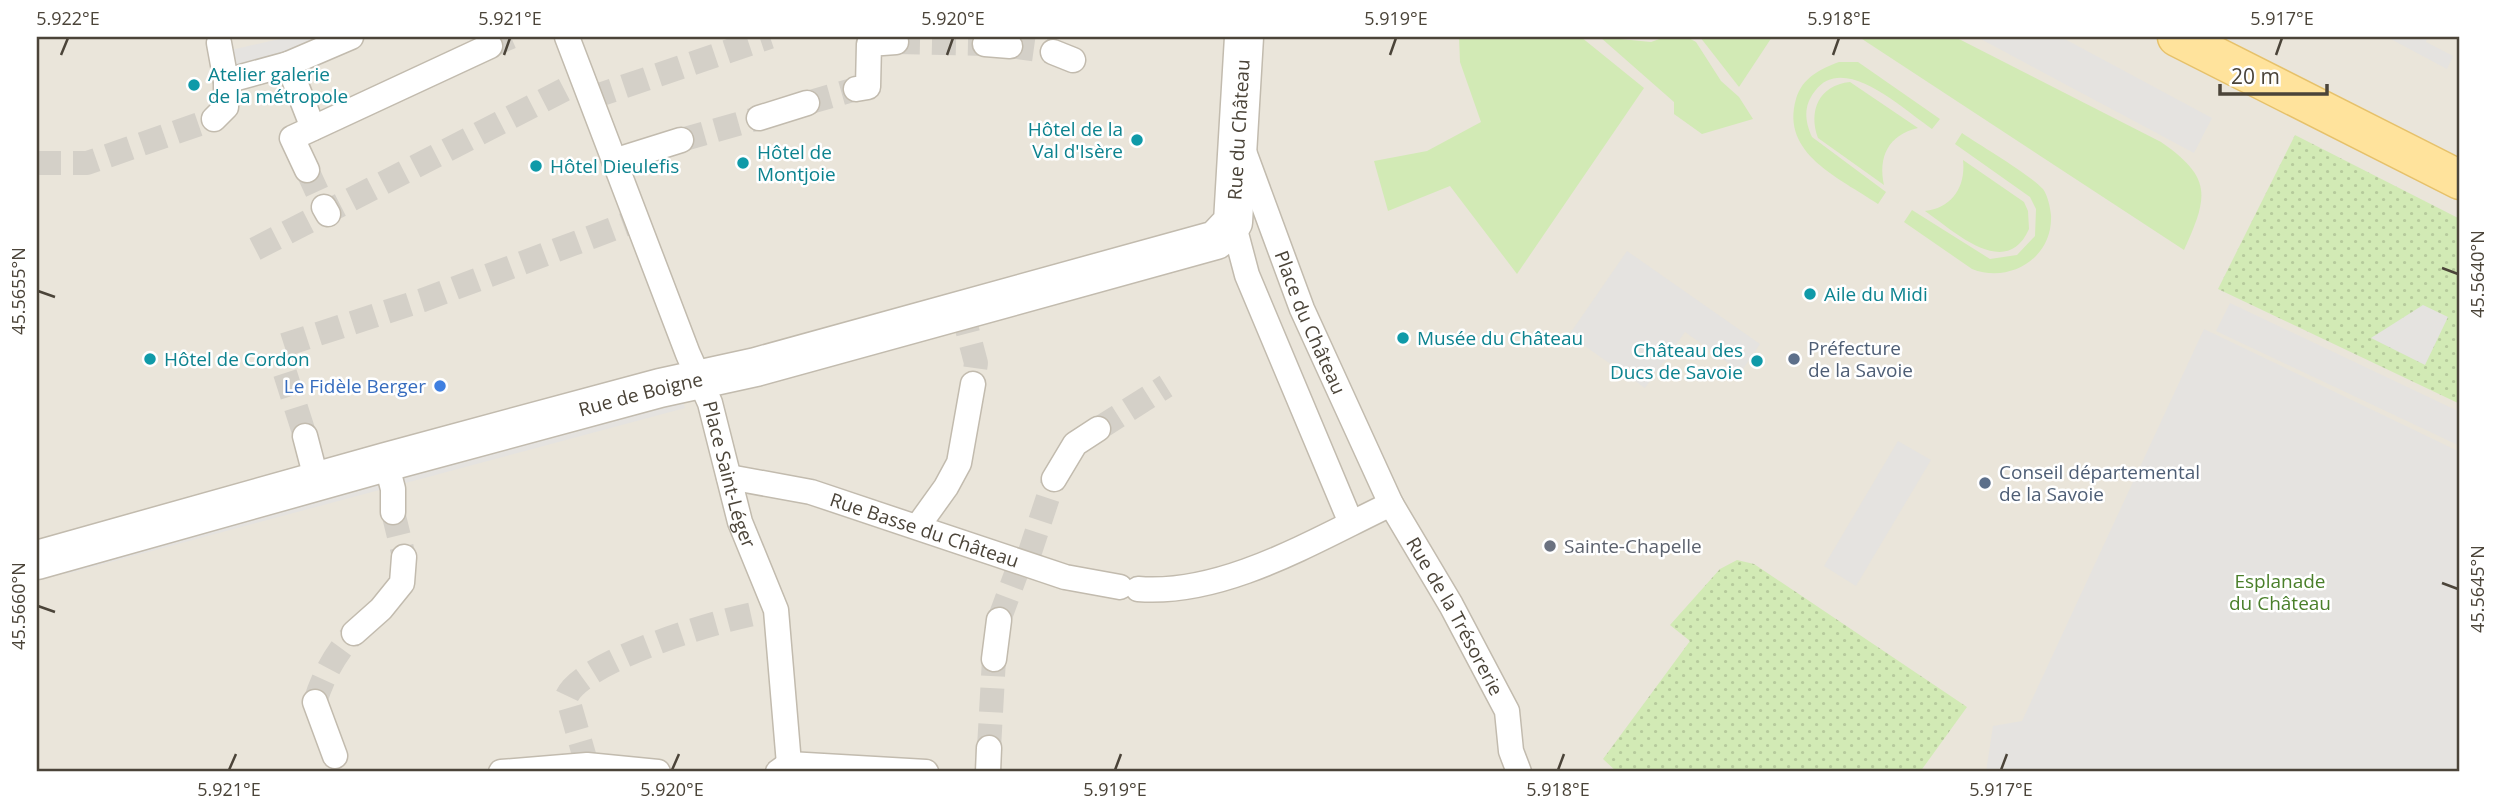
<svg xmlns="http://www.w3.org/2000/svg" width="2497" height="809" font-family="'Open Sans',sans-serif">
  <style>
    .residential { fill: #eae5da }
    .grass { fill: #d2eab5 }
    .park { fill: url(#park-dots) }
    .parking { fill: #e5e3e0 }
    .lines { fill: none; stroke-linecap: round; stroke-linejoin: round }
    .pedestrian-tunnel { stroke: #d4d0c8; stroke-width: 24; stroke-dasharray: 24 12; stroke-linecap: butt }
    .pedestrian-casing { stroke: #c2bbae; stroke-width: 27 }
    .tertiary-casing { stroke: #c2bbae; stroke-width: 41 }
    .primary-casing { stroke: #e6c16a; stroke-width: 41 }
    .pedestrian { stroke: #fff; stroke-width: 24 }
    .tertiary { stroke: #fff; stroke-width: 38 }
    .primary { stroke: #ffe39c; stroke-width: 38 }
    .ticks { fill: none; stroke: #4b4439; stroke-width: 2.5 }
    .culture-dot { fill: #0f9aa8; stroke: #fff; stroke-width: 2.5 }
    .service-dot { fill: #5c6f8a; stroke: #fff; stroke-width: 2.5 }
    .shop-dot { fill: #3f7fe0; stroke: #fff; stroke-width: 2.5 }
    .worship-dot { fill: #6b7280; stroke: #fff; stroke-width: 2.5 }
    .labels { text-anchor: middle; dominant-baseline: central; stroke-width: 5; stroke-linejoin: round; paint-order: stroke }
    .culture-label { font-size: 19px; fill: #0d838f; stroke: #fff; text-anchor: start }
    .street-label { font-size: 19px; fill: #4b4439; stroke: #fff }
    .service-label { font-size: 19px; fill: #4e5e75; stroke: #fff; text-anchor: start }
    .shop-label { font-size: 19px; fill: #366cbe; stroke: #fff; text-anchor: end }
    .worship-label { font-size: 19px; fill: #5b616d; stroke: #fff; text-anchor: start }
    .park-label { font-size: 19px; fill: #4a7f2a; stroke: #fff }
    .neatline { fill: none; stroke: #4b4439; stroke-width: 2.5 }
    .ticks-label { font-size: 18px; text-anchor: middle; fill: #4b4439 }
  </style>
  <defs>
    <pattern id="park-dots" width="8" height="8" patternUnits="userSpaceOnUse" patternTransform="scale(1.75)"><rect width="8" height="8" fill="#d2eab5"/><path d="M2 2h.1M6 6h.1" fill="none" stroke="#b6ca9c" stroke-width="1.8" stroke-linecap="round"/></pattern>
  </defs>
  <rect width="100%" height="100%" fill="#f6f3ec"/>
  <rect class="residential" x="37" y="37" width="2423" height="735"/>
  <g class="grass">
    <path d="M 1459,37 L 1581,37 L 1644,88 L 1517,274 L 1450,186 L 1388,211 L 1374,161 L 1427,151 L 1481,122 L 1460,62 Z"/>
    <path d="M 1600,37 L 1651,42 L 1665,37 L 1687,37 L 1696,42 L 1721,81 L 1739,97 L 1753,119 L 1702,134 L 1674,114 L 1674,102 Z"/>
    <path d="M 1700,37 L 1772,37 L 1739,87 Z"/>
    <path d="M 1859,37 L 1955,37 L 2161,142 C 2213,178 2208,197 2184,250 Z"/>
    <path d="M 1839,62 L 1858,62 L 1940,119 L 1932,129 C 1904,110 1844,52 1815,91 C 1803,106 1805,121 1812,137 L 1886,192 L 1878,204 C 1840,178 1780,154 1796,99 C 1802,78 1820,69 1839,62 Z"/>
    <path d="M 1850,82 L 1918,128 C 1888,135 1878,157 1884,185 L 1818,138 C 1808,111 1819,85 1850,82 Z"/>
    <path d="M 1962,133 C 1981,146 2029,174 2043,189 C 2048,196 2050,207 2051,215 C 2053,258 2010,284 1972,269 L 1904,222 L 1912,210 L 1990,259 L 2017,255 L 2035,236 L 2036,209 L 2030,197 L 1955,144 Z"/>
    <path d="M 1963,160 L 2024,202 L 2028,211 L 2029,229 C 2006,281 1954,231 1925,211 C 1952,208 1966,187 1963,160 Z"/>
  </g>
  <g class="park">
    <path d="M 2295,135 L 2460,219 L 2460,404 L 2218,289 Z"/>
    <path d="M 1737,560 L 1754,564 L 1967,707 L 1920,772 L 1617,772 L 1603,759 L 1690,641 L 1670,625 L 1720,569 Z"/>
  </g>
  <g class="parking">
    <path d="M 288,37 L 310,37 L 312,48 L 221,68 L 218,53 Z"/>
    <path d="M 1977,37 L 2061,37 L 2212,118 L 2194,153 Z"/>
    <path d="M 2387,37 L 2428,37 L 2426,42 L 2453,56 L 2447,69 Z"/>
    <path d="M 1627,251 L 1760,344 L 1741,372 L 1685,332 L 1645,388 L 1569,335 Z"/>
    <path d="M 2230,303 L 2460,412 L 2460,446 L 2216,331 Z"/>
    <path d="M 2423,305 L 2448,317 L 2425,365 L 2371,338 Z"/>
    <path d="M 2204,329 L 2460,452 L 2460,772 L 1986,772 L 1993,726 L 2022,721 Z"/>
    <path d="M 682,399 L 685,408 L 66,574 L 64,564 Z"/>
    <path d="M 1898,441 L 1931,460 L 1856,586 L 1824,566 Z"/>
  </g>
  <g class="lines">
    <g class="pedestrian-tunnel">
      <path d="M 896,42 L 985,44"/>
      <path d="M 490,46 L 511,37"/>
      <path d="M 1010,46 L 1053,52"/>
      <path d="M 590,98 L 770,37"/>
      <path d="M 807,103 L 856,89"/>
      <path d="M 681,140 L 759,118"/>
      <path d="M 37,163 L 87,163 L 214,119"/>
      <path d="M 307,170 L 324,207"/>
      <path d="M 255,249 L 583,80"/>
      <path d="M 962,310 L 976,363 L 973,384"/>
      <path d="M 284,345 L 423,300 L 637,220"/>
      <path d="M 285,373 L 305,436"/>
      <path d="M 1098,429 L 1166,386"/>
      <path d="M 393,512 L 404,557"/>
      <path d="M 1029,555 L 1054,479"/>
      <path d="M 999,620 L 1016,574"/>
      <path d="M 315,702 C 323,676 336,652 354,633"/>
      <path d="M 989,748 L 994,659"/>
      <path d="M 587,765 L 567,696 C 584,659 735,614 776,610"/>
    </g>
    <g class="pedestrian-casing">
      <g id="pedestrian">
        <path id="s1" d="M 567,37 L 688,354 L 710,403 L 740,522 L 776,610 L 789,764"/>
        <path d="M 219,43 L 226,81"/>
        <path d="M 985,44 L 1010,46"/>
        <path d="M 1053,52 L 1073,60"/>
        <path d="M 288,64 L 313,128"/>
        <path d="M 856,89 L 868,87 L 869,44 L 896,42"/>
        <path d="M 759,118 L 807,103"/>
        <path d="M 214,119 L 226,107 L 226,81 L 288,64 L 351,37"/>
        <path id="s2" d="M 1243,149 L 1302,309 L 1391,504 L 1451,605 L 1507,711 L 1511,751 L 1519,772"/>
        <path d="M 614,161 L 681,140"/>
        <path d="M 307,170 L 292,138 L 490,46"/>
        <path d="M 324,207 L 328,214"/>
        <path d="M 1233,222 L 1247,275 L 1351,523"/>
        <path d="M 305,436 L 317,482"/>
        <path d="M 386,462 L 393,489 L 393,512"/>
        <path id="s3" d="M 729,477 L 811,492 L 1065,577 L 1120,587"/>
        <path d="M 1054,479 L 1075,444 L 1098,429"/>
        <path d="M 918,526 L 946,487 L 959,463 L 973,384"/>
        <path d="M 1138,589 C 1224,596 1315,540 1391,504"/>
        <path d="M 354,633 L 381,609 L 402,583 L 404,557"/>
        <path d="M 994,659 L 999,620"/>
        <path d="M 315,702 L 335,756"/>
        <path d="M 501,772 L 587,765 L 658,772"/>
        <path d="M 778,772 L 789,764 L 926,772"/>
        <path d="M 988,772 L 989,748"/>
      </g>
    </g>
    <g class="tertiary-casing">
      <g id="tertiary">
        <path id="s4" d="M 37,560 L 386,462 L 660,388 L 756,367 L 1216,240 L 1233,222 L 1244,37"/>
      </g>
    </g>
    <g class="primary-casing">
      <path id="primary" d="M 2177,37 L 2460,180"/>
    </g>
    <use href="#pedestrian" class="pedestrian"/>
    <use href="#tertiary" class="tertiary"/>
    <use href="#primary" class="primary"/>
  </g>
  <path class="ticks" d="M 61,55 L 68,38M 504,55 L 510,38M 947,55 L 953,38M 1390,55 L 1396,38M 1833,55 L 1839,38M 2276,55 L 2282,38M 2442,268 L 2458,274M 38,291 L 55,297M 2442,583 L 2458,589M 38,606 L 55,612M 229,770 L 236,754M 672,770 L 679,754M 1115,770 L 1121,754M 1558,770 L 1564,754M 2001,770 L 2007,754"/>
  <g class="culture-dot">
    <circle cx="194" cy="85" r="7"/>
    <circle cx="1137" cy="140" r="7"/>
    <circle cx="743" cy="163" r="7"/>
    <circle cx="536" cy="166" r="7"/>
    <circle cx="1810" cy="294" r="7"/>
    <circle cx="1403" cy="338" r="7"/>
    <circle cx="150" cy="359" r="7"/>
    <circle cx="1757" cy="361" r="7"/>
  </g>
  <g class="service-dot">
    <circle cx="1794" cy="359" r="7"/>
    <circle cx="1985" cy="483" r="7"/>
  </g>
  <circle class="shop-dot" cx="440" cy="386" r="7"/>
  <circle class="worship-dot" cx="1550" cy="546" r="7"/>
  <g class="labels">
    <g class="culture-label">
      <text x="208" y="74">Atelier galerie<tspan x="208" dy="22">de la métropole</tspan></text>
      <text x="1123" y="129" text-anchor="end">Hôtel de la<tspan x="1123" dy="22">Val d'Isère</tspan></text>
      <text x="757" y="152">Hôtel de<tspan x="757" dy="22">Montjoie</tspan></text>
      <text x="550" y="166">Hôtel Dieulefis</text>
      <text x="1824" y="294">Aile du Midi</text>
      <text x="1417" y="338">Musée du Château</text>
      <text x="1743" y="350" text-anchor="end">Château des<tspan x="1743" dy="22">Ducs de Savoie</tspan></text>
      <text x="164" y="359">Hôtel de Cordon</text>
    </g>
    <g class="street-label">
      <text stroke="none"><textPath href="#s4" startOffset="1339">Rue du Château</textPath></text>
      <text stroke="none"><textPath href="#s2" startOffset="186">Place du Château</textPath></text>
      <text stroke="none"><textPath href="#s4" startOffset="626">Rue de Boigne</textPath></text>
      <text stroke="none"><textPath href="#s1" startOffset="467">Place Saint-Léger</textPath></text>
      <text stroke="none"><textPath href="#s3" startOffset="203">Rue Basse du Château</textPath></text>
      <text stroke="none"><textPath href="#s2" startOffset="514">Rue de la Trésorerie</textPath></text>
    </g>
    <g class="service-label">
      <text x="1808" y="348">Préfecture<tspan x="1808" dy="22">de la Savoie</tspan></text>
      <text x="1999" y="472">Conseil départemental<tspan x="1999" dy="22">de la Savoie</tspan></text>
    </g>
    <g class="shop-label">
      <text x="426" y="386">Le Fidèle Berger</text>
    </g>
    <g class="worship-label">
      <text x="1564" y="546">Sainte-Chapelle</text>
    </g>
    <g class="park-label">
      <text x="2280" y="581">Esplanade<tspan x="2280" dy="22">du Château</tspan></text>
    </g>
  </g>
  <rect width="2497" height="809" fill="none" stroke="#ffffff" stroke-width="77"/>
  <path d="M2220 84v10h107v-10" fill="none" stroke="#4b4439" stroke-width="3.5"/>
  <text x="2231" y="84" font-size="21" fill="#4b4439" stroke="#ffffff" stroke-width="5" paint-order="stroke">20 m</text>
  <rect x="38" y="38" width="2420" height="732" class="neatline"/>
  <g class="ticks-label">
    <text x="68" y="25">5.922°E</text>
    <text x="510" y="25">5.921°E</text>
    <text x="953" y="25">5.920°E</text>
    <text x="1396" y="25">5.919°E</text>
    <text x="1839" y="25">5.918°E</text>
    <text x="2282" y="25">5.917°E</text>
    <text transform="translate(2478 274) rotate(-90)" y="6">45.5640°N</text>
    <text transform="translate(19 291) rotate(-90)" y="6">45.5655°N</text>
    <text transform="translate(2478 589) rotate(-90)" y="6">45.5645°N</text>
    <text transform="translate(19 606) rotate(-90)" y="6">45.5660°N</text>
    <text x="229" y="796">5.921°E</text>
    <text x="672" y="796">5.920°E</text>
    <text x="1115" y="796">5.919°E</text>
    <text x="1558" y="796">5.918°E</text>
    <text x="2001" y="796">5.917°E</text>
  </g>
</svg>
